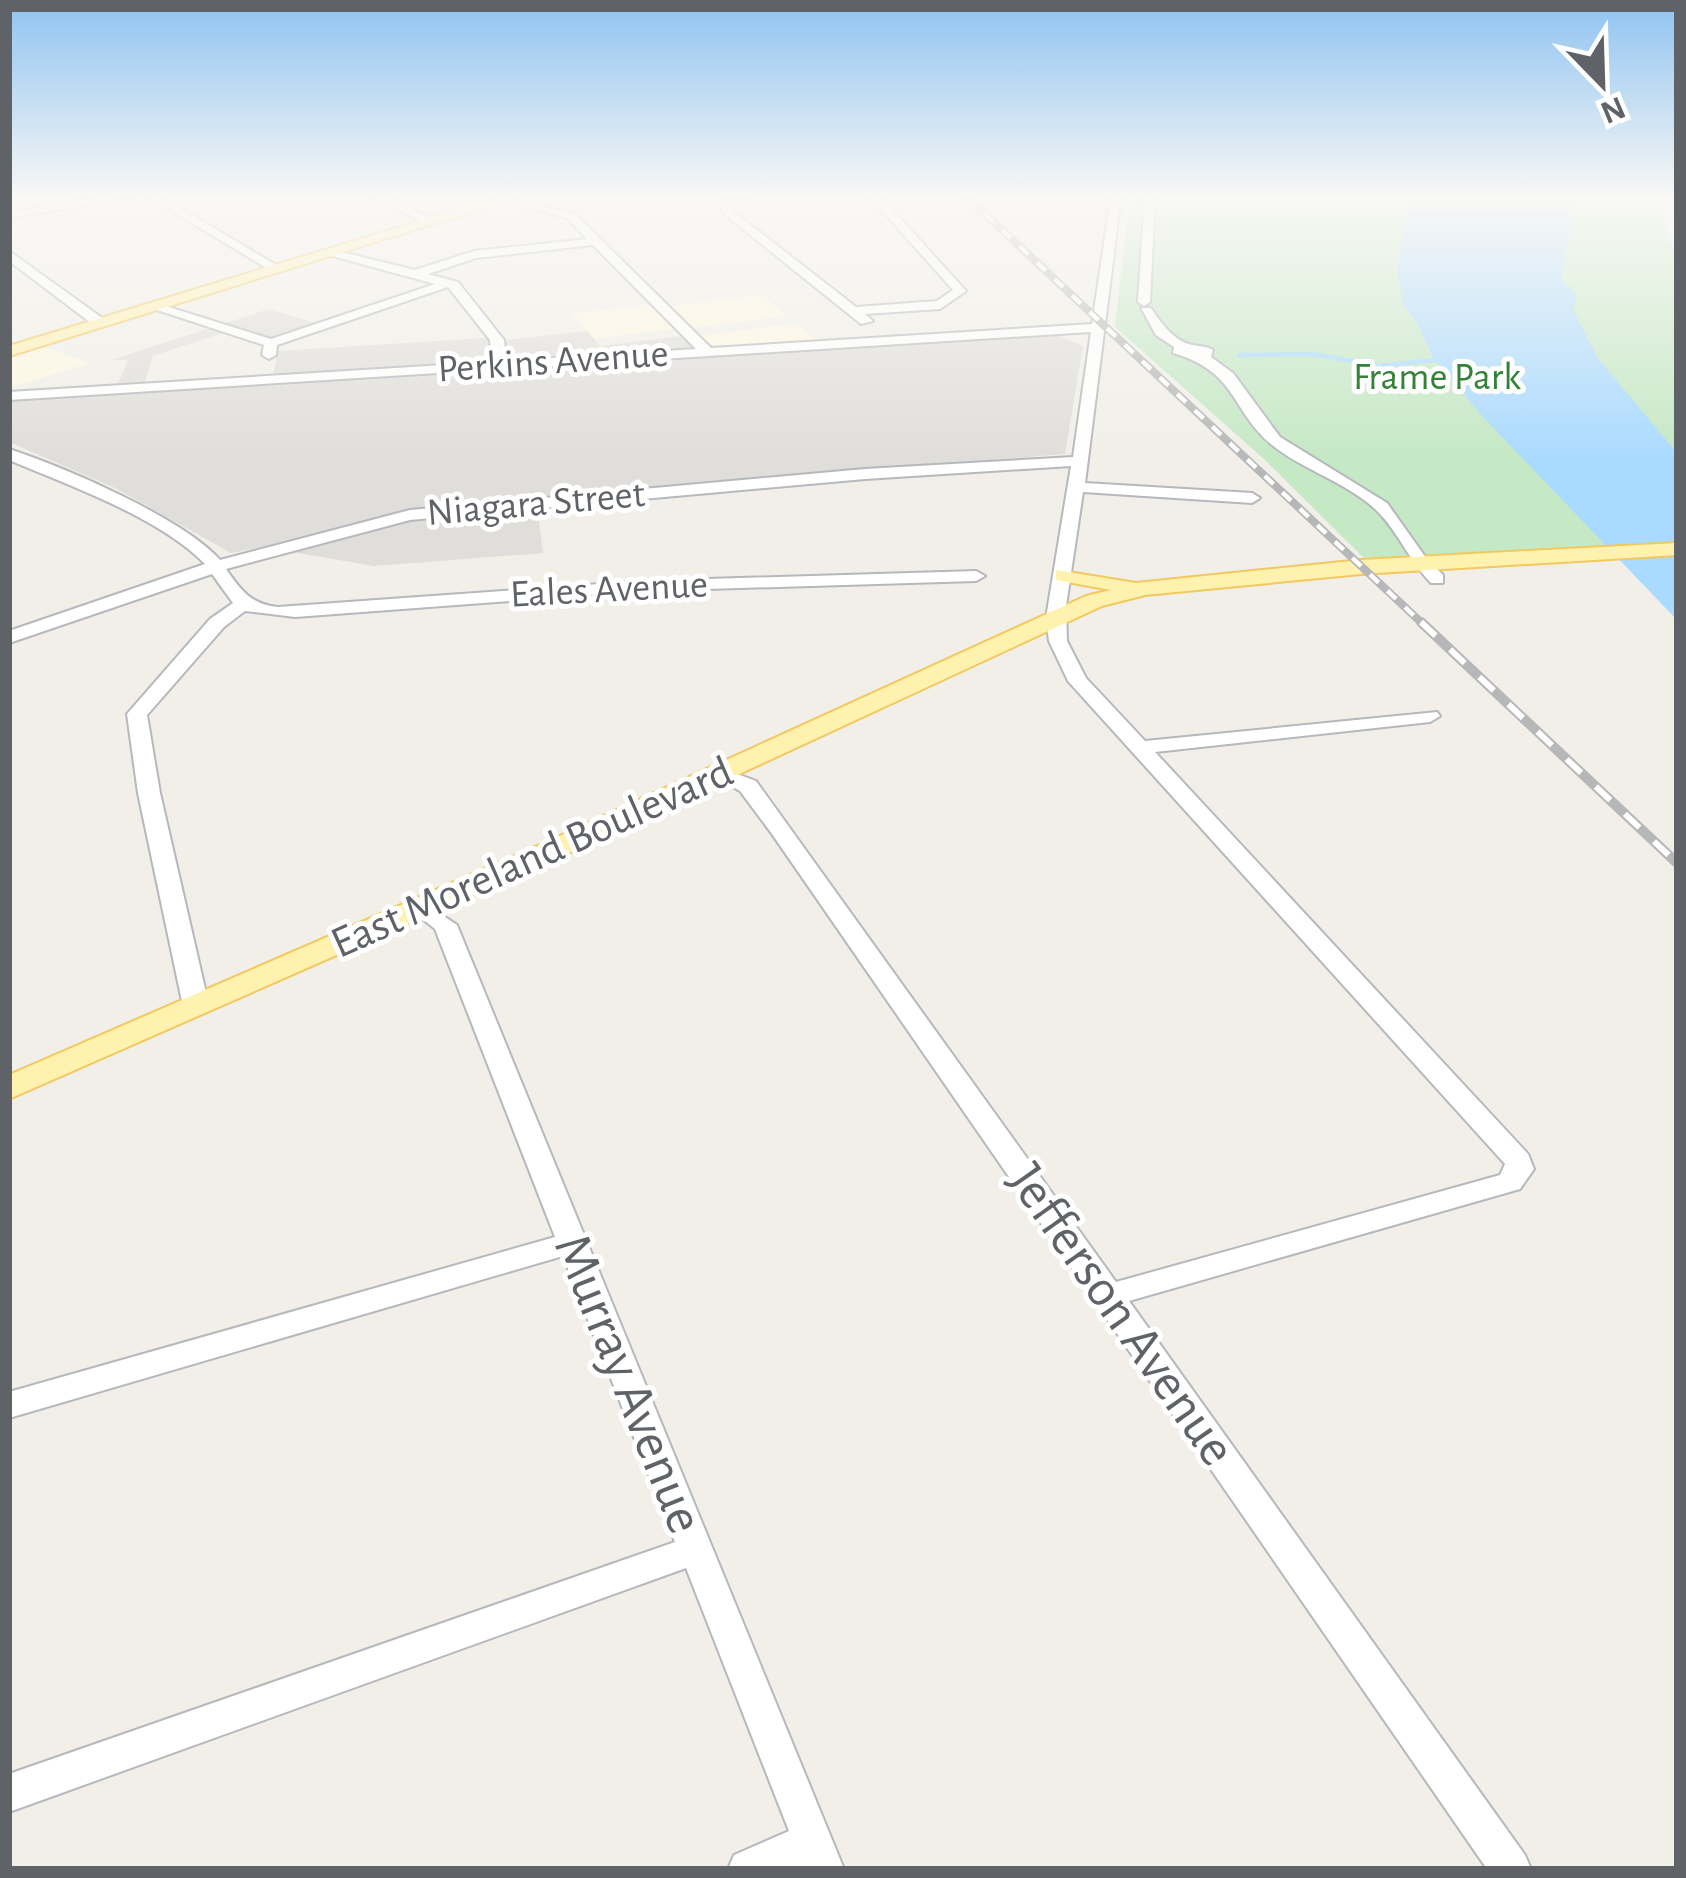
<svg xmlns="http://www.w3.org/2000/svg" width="1686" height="1878" font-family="'Alegreya Sans',sans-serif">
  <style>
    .commercial { fill: #fef7e0 }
    .industrial { fill: #e0deda }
    .green { fill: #c5e8c5 }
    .water { fill: #aadaff }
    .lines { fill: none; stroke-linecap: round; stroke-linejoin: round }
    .stream { stroke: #aadaff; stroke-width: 4.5 }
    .minor-casing { stroke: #b5b8bc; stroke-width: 4 }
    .major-casing { stroke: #f2c960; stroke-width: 4 }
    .minor { fill: #fff; fill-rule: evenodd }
    .major { fill: #fff2af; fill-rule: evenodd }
    .rail-far1-casing { stroke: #b6b7b8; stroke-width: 8 }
    .rail-casing { stroke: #b6b7b8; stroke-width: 10 }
    .rail-far1 { stroke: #fff; stroke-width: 4.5; stroke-dasharray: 12; stroke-linecap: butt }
    .rail { stroke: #fff; stroke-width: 6; stroke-dasharray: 20; stroke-linecap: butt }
    .labels { text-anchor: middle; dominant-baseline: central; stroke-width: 10; stroke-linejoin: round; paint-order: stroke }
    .far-street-label { font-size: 39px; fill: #5f6368; stroke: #fff }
    .far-park-label { font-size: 39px; fill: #348238; stroke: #fff }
    .street-label { font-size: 45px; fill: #5f6368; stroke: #fff }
    .near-street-label { font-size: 54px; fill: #5f6368; stroke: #fff }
  </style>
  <rect width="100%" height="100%" fill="#f1efe8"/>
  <g class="commercial">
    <path d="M 762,295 L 787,316 L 693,328 L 671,306 Z"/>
    <path d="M 650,304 L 674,329 L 594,339 L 572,314 Z"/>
    <path d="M 797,323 L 819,343 L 718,348 L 700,336 Z"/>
    <path d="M 41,346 L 90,363 L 9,388 L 9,356 Z"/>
  </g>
  <g class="industrial">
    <path d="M 269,309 L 319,324 L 273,338 L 238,328 L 153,356 L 144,385 L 117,386 L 128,360 L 111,360 Z"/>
    <path d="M 587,331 L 600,346 L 683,336 L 707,357 L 1057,335 L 1083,346 L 1065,454 L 536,497 L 543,553 L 374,566 L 262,547 L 231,553 L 115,488 L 9,442 L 9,401 L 271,385 L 278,351 L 486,338 L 490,342 Z"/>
  </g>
  <path class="green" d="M 1130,197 L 1658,197 L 1677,263 L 1677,546 L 1369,563 L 1264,459 L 1115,327 Z"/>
  <path class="water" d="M 1409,197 L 1577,197 L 1561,279 L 1576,293 L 1574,311 L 1597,357 L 1677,453 L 1677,620 L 1483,417 L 1434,359 L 1415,319 L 1403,305 L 1397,271 Z"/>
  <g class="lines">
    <path class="stream" d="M 1239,355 L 1313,354 L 1377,366 L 1446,359"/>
    <g class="minor-casing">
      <g id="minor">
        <path d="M 104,197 L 132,197 L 9,218 L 9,212 Z"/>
        <path d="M 149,197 L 162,197 L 283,269 L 273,272 Z"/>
        <path d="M 373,197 L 387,197 L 437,222 L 427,224 Z"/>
        <path d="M 502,197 L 575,214 L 711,348 L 1092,324 L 1111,197 L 1121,197 L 1085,483 L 1252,493 L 1260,498 L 1252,503 L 1083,492 L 1066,606 L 1067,641 L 1086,678 L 1145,741 L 1437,712 L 1440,716 L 1430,722 L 1155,752 L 1528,1154 L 1534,1169 L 1520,1189 L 1129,1301 L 1525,1855 L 1531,1869 L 1487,1869 L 772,834 L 740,791 L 710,774 L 721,768 L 756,781 L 1116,1282 L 1500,1175 L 1505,1164 L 1068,681 L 1049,641 L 1046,618 L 1071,466 L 865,479 L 410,520 L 226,569 C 241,591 251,604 278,607 L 642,581 L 976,571 L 985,576 L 976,581 L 642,591 L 295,617 L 245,611 L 224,627 L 147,715 L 160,793 L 209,1006 L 196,1014 L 183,1006 L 138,793 L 127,714 L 210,619 L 233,603 L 212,574 L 9,643 L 9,631 L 205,564 C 159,517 70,486 9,460 L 9,449 C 64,467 183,518 220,560 L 410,510 L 865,469 L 1073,457 L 1091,332 L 9,400 L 9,392 L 492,362 L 490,340 L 448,287 L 277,345 L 276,355 L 269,359 L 262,355 L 264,345 L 148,307 L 159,304 L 271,339 L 435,284 L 329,255 L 329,249 L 415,270 L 474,251 L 587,239 L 567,218 L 502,201 ZM 593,245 L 696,349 L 506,361 L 504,340 L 458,282 L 428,274 L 476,258 Z"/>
        <path d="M 731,197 L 744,197 L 733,206 L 733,211 L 856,307 L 937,301 L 953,290 L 870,197 L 881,197 L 966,291 L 940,309 L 865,314 L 873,321 L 861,324 L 724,214 L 721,205 Z"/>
        <path d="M 1145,197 L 1155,197 L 1150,302 L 1144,306 L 1138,302 Z"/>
        <path d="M 9,251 L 105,320 L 105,326 L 95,326 L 9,261 Z"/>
        <path d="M 1141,308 L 1151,308 C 1161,323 1174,341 1192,345 C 1199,346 1206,346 1213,350 L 1211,357 L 1233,373 L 1280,437 L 1387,503 L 1426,558 L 1443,575 L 1443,583 L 1431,583 C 1409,561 1397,529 1375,509 C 1346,482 1303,470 1272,445 C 1230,410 1238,372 1173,353 L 1174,347 L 1156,335 Z"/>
        <path d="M 421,901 L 457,925 L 844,1869 L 804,1869 L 802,1866 L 795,1869 L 728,1869 L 734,1855 L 789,1831 L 686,1568 L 9,1812 L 9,1774 L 675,1542 L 563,1256 L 9,1418 L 9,1392 L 555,1237 L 435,929 L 409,908 Z"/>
      </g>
    </g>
    <g class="major-casing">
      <g id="major">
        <path d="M 498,197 L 520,197 L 9,356 L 9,346 Z"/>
        <path d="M 1677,543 L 1677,555 L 1361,574 L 1145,595 L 1102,606 L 571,852 L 9,1099 L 9,1075 L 551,840 L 1086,596 L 1111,590 L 1056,580 L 1056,570 L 1136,583 L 1361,560 Z"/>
      </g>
    </g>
    <use href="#minor" class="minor"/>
    <use href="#major" class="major"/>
    <g class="rail-far1-casing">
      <path id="rail-far1" d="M 967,197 L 1424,625"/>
    </g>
    <g class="rail-casing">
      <path id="rail" d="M 1421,622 L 1677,863"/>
    </g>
    <use href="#rail-far1" class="rail-far1"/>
    <use href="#rail" class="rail"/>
  </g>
  <linearGradient id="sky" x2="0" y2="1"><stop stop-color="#8fc3f1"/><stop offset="0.43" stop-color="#f9f8f5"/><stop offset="1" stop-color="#f9f8f5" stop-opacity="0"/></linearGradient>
  <rect width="1686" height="460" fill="url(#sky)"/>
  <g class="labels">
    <g class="far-street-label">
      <text transform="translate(553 362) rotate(-4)">Perkins Avenue</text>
      <text transform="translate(536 504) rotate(-5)">Niagara Street</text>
      <text transform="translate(609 590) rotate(-3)">Eales Avenue</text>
    </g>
    <g class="far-park-label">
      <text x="1437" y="377">Frame Park</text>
    </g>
    <g class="street-label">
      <text transform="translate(532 858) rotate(-24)">East Moreland Boulevard</text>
    </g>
    <g class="near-street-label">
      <text transform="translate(1121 1315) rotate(55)">Jefferson Avenue</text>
      <text transform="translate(628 1384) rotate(68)">Murray Avenue</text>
    </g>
  </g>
  <rect width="1686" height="1878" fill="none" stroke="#5f6368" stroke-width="24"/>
  <g transform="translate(1602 84) rotate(157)" stroke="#ffffff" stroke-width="9" paint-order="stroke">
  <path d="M0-9L21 45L0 30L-21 45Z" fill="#5f6368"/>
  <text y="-18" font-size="33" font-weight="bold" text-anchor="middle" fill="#5f6368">N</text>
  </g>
</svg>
